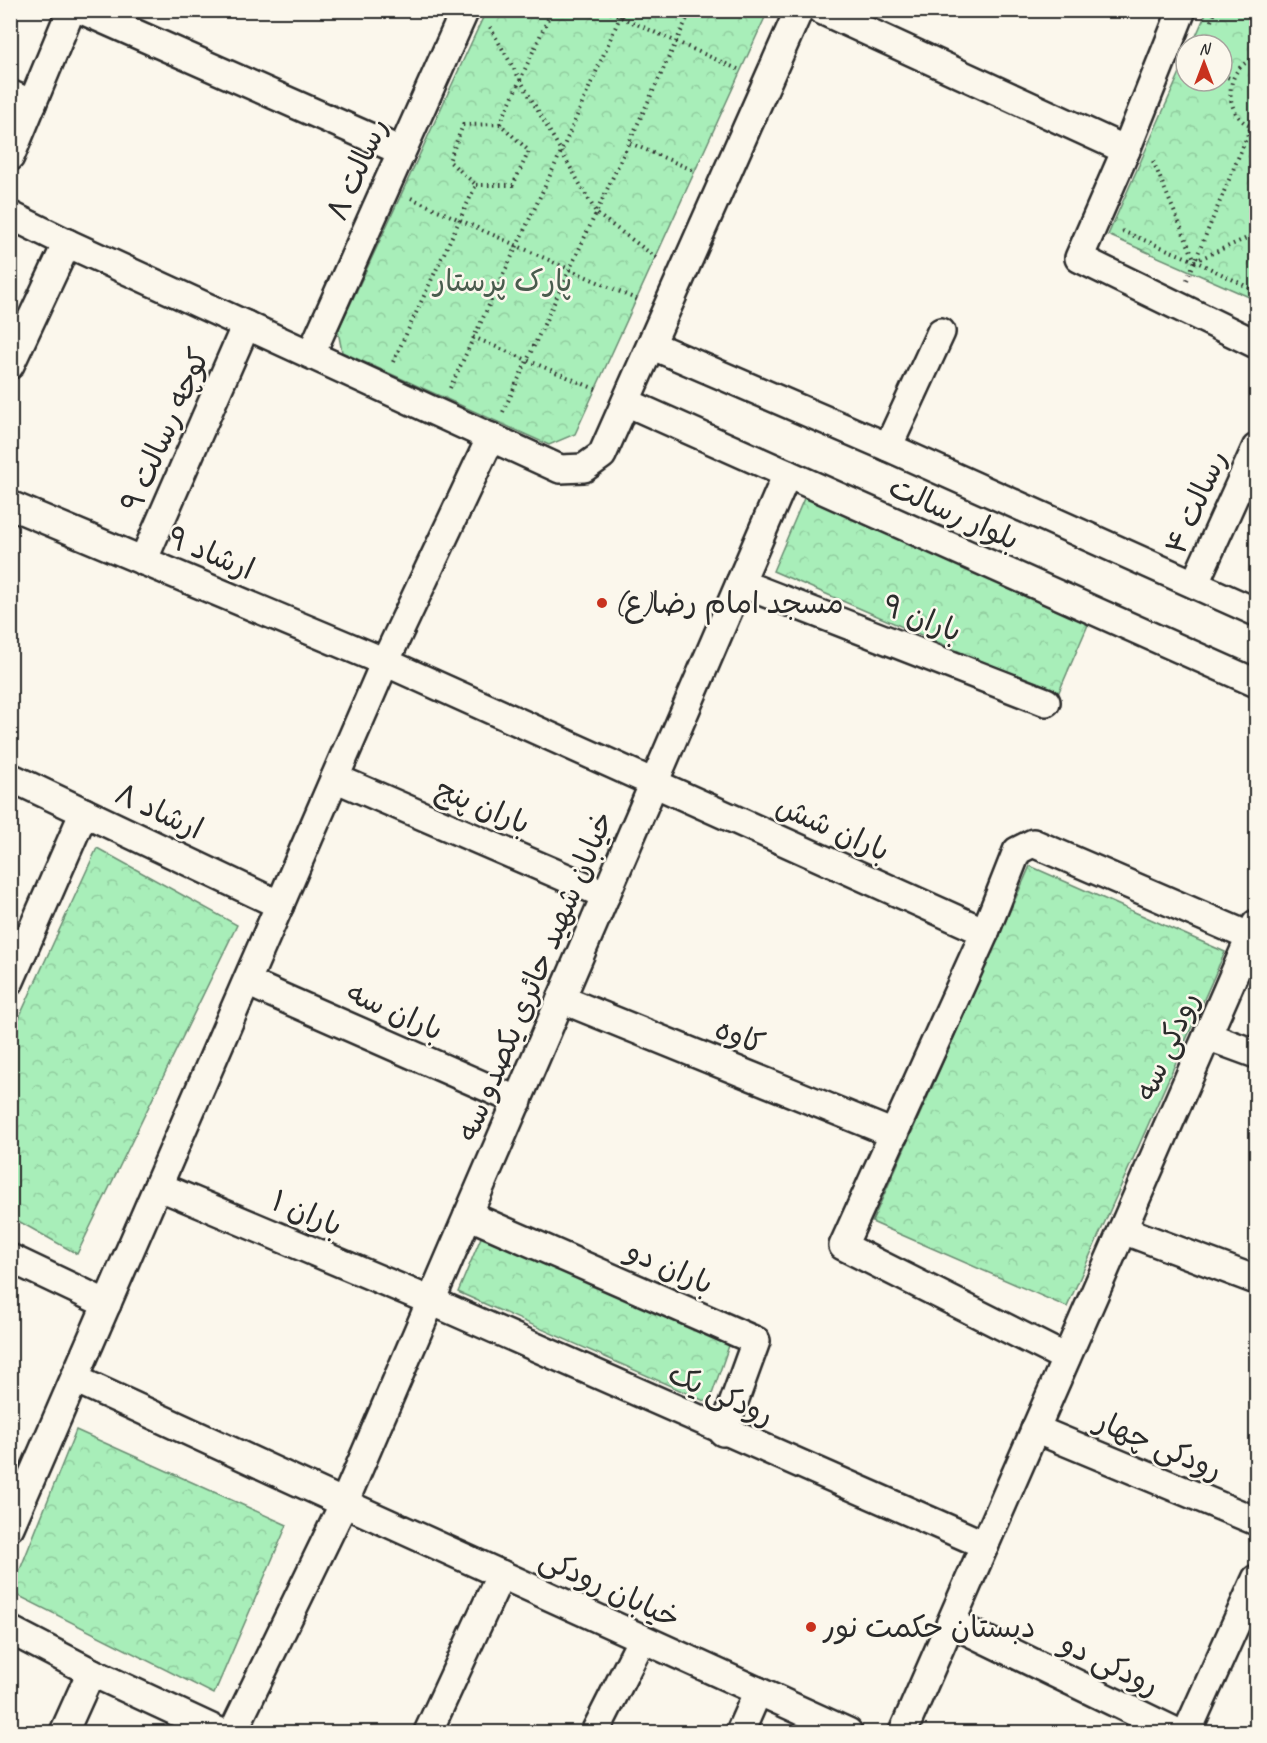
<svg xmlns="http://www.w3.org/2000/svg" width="1267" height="1743" font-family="Caveat,'Playpen Sans Arabic',sans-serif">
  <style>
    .park { fill: url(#park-crowns); stroke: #6a8c72; stroke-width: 1.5 }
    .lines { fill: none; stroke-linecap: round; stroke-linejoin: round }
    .minor-casing { stroke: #2b2b2b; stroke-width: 32 }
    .path { stroke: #2b2b2b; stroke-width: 4; stroke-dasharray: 1.5 4.5; stroke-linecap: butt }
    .minor { stroke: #fbf7ec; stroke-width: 27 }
    .poi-dot { fill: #c8321e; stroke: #fbf7ec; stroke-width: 2 }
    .labels { text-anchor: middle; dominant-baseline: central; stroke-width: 5; stroke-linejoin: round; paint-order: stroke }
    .street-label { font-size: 30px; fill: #2b2b2b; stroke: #fbf7ec }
    .park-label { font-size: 30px; fill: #4a5c4e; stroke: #fbf7ec }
    .poi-label { font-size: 30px; fill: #2b2b2b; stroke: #fbf7ec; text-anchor: start }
  </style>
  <defs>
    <pattern id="park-crowns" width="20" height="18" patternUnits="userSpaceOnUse" patternTransform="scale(1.5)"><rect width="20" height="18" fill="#a8eeb9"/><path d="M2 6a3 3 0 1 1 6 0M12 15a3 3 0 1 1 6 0" fill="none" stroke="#91cc9f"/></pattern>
  </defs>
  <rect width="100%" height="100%" fill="#fbf7ec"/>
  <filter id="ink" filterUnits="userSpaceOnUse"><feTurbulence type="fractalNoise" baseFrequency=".0167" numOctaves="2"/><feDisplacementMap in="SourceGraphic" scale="12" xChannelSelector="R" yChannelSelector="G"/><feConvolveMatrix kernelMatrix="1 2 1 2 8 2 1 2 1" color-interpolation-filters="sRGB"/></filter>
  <g filter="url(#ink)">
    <g class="park">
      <path d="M 762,11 L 767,13 L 575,434 L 549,445 L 342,352 L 338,331 L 486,11 Z"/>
      <path d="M 1207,11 L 1256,11 L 1256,300 L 1108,235 L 1186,59 L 1186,81 L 1222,81 L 1222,45 L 1192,45 Z"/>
      <path d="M 805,496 L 1091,618 L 1058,694 L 773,571 Z"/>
      <path d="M 97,848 L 237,925 L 77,1254 L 11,1217 L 11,1035 Z"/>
      <path d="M 1030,866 L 1225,952 L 1067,1307 L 872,1222 Z"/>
      <path d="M 485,1228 L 732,1337 L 709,1403 L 458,1292 Z"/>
      <path d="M 76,1430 L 287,1525 L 214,1694 L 11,1592 Z"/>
    </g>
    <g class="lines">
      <g class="minor-casing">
        <g id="minor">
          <path d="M 82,10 L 401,151"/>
          <path d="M 821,10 L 1126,150 L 1182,10"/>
          <path d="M 10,94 L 32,104 L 71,10"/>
          <path d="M 1126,150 L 1079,258 L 1256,344"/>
          <path d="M 10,157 L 32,104"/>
          <path d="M 10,215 L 67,243 L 560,469 L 584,468 L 602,455 L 799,10"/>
          <path d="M 651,345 L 888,447 L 1256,612"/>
          <path d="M 311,354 L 465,10"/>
          <path d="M 10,365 L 67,243"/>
          <path d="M 626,402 L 1256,683"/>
          <path d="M 888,447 L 941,332"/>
          <path d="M 787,474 L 344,1503 L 848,1732"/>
          <path d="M 10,505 L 385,662 L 985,932"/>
          <path d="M 143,561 L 246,325"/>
          <path d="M 740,583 L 1046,702"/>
          <path d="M 1195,583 L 1256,448"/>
          <path d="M 10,777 L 280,905"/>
          <path d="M 335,778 L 606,895"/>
          <path d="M 10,981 L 84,812"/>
          <path d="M 247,982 L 518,1101"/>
          <path d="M 561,999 L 894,1134"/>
          <path d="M 1207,1036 L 1256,1054"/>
          <path d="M 158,1186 L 431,1301 L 985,1545"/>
          <path d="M 468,1215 L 756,1341 L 723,1432"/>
          <path d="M 1123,1230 L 1256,1280"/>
          <path d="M 10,1258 L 107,1304"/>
          <path d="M 1066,1358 L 843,1246 L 985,932 L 1017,851 L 1033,843 L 1251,937"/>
          <path d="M 75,1379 L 344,1503 L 233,1732"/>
          <path d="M 1035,1429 L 1256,1521"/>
          <path d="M 10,1527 L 385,662 L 491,437"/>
          <path d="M 951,1623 L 1176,1732"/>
          <path d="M 10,1630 L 91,1672 L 220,1732"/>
          <path d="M 64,1732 L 91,1672"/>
          <path d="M 428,1732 L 501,1574"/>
          <path d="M 595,1732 L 642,1639"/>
          <path d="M 740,1732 L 758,1691"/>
          <path d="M 903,1732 L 1256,924"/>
          <path d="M 1187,1732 L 1256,1579"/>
        </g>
      </g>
      <g class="path">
        <path d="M 605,10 L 742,71"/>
        <path d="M 1211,21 L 1216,10"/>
        <path d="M 490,27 L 597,214 L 657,258"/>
        <path d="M 1256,58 C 1222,67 1222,119 1256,128"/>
        <path d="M 1222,75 L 1232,79"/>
        <path d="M 500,124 L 552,10"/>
        <path d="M 630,143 L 695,171"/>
        <path d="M 1153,161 L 1195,261 L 1256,234"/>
        <path d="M 411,198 L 640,301"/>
        <path d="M 1122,231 L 1195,261 L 1256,291"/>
        <path d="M 1187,280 L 1251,127"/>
        <path d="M 473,337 L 600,391"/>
        <path d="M 393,362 L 476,185 L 449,161 L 463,125 L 500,124 L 529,151 L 513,185 L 476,185"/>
        <path d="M 450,388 L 562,150 L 623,10"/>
        <path d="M 503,412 L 691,10"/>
      </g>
      <use href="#minor" class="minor"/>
    </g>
  </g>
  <g class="poi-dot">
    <circle cx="602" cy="603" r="6"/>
    <circle cx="811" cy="1627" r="6"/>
  </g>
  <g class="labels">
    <g class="street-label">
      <text transform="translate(357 169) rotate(-66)">رسالت ۸</text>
      <text transform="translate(165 430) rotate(-66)">کوچه رسالت ۹</text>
      <text transform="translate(1196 502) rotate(-66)">رسالت ۴</text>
      <text transform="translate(954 513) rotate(24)">بلوار رسالت</text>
      <text transform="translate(211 553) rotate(23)">ارشاد ۹</text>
      <text transform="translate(922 618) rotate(21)">باران ۹</text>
      <text transform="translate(483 806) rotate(23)">باران پنج</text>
      <text transform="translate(159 811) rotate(25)">ارشاد ۸</text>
      <text transform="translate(833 828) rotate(24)">باران شش</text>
      <text transform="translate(535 976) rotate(-67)">خیابان شهید حائری یکصدو سه</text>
      <text transform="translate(395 1011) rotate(24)">باران سه</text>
      <text transform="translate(740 1036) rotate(22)">کاوه</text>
      <text transform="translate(1167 1046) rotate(-66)">رودکی سه</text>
      <text transform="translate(307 1213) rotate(23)">باران ۱</text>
      <text transform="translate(670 1267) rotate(24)">باران دو</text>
      <text transform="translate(721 1394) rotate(24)">رودکی یک</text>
      <text transform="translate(1159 1445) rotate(23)">رودکی چهار</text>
      <text transform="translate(610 1588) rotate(25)">خیابان رودکی</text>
      <text transform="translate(1110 1664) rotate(26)">رودکی دو</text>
    </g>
    <g class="park-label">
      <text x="503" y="281">پارک پرستار</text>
    </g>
    <g class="poi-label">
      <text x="614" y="603">مسجد امام رضا(ع)</text>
      <text x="823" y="1627">دبستان حکمت نور</text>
    </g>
  </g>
  <rect width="1267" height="1743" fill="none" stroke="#fbf7ec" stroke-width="36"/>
  <rect x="18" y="18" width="1231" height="1707" fill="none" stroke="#2b2b2b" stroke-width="2" filter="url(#ink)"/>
  <g transform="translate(1204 63)"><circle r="28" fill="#fbf7ec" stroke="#a8a59f" stroke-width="1.5"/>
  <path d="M0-4.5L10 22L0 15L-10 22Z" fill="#c8321e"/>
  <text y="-9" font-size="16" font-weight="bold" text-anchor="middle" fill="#2b2b2b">N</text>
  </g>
</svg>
